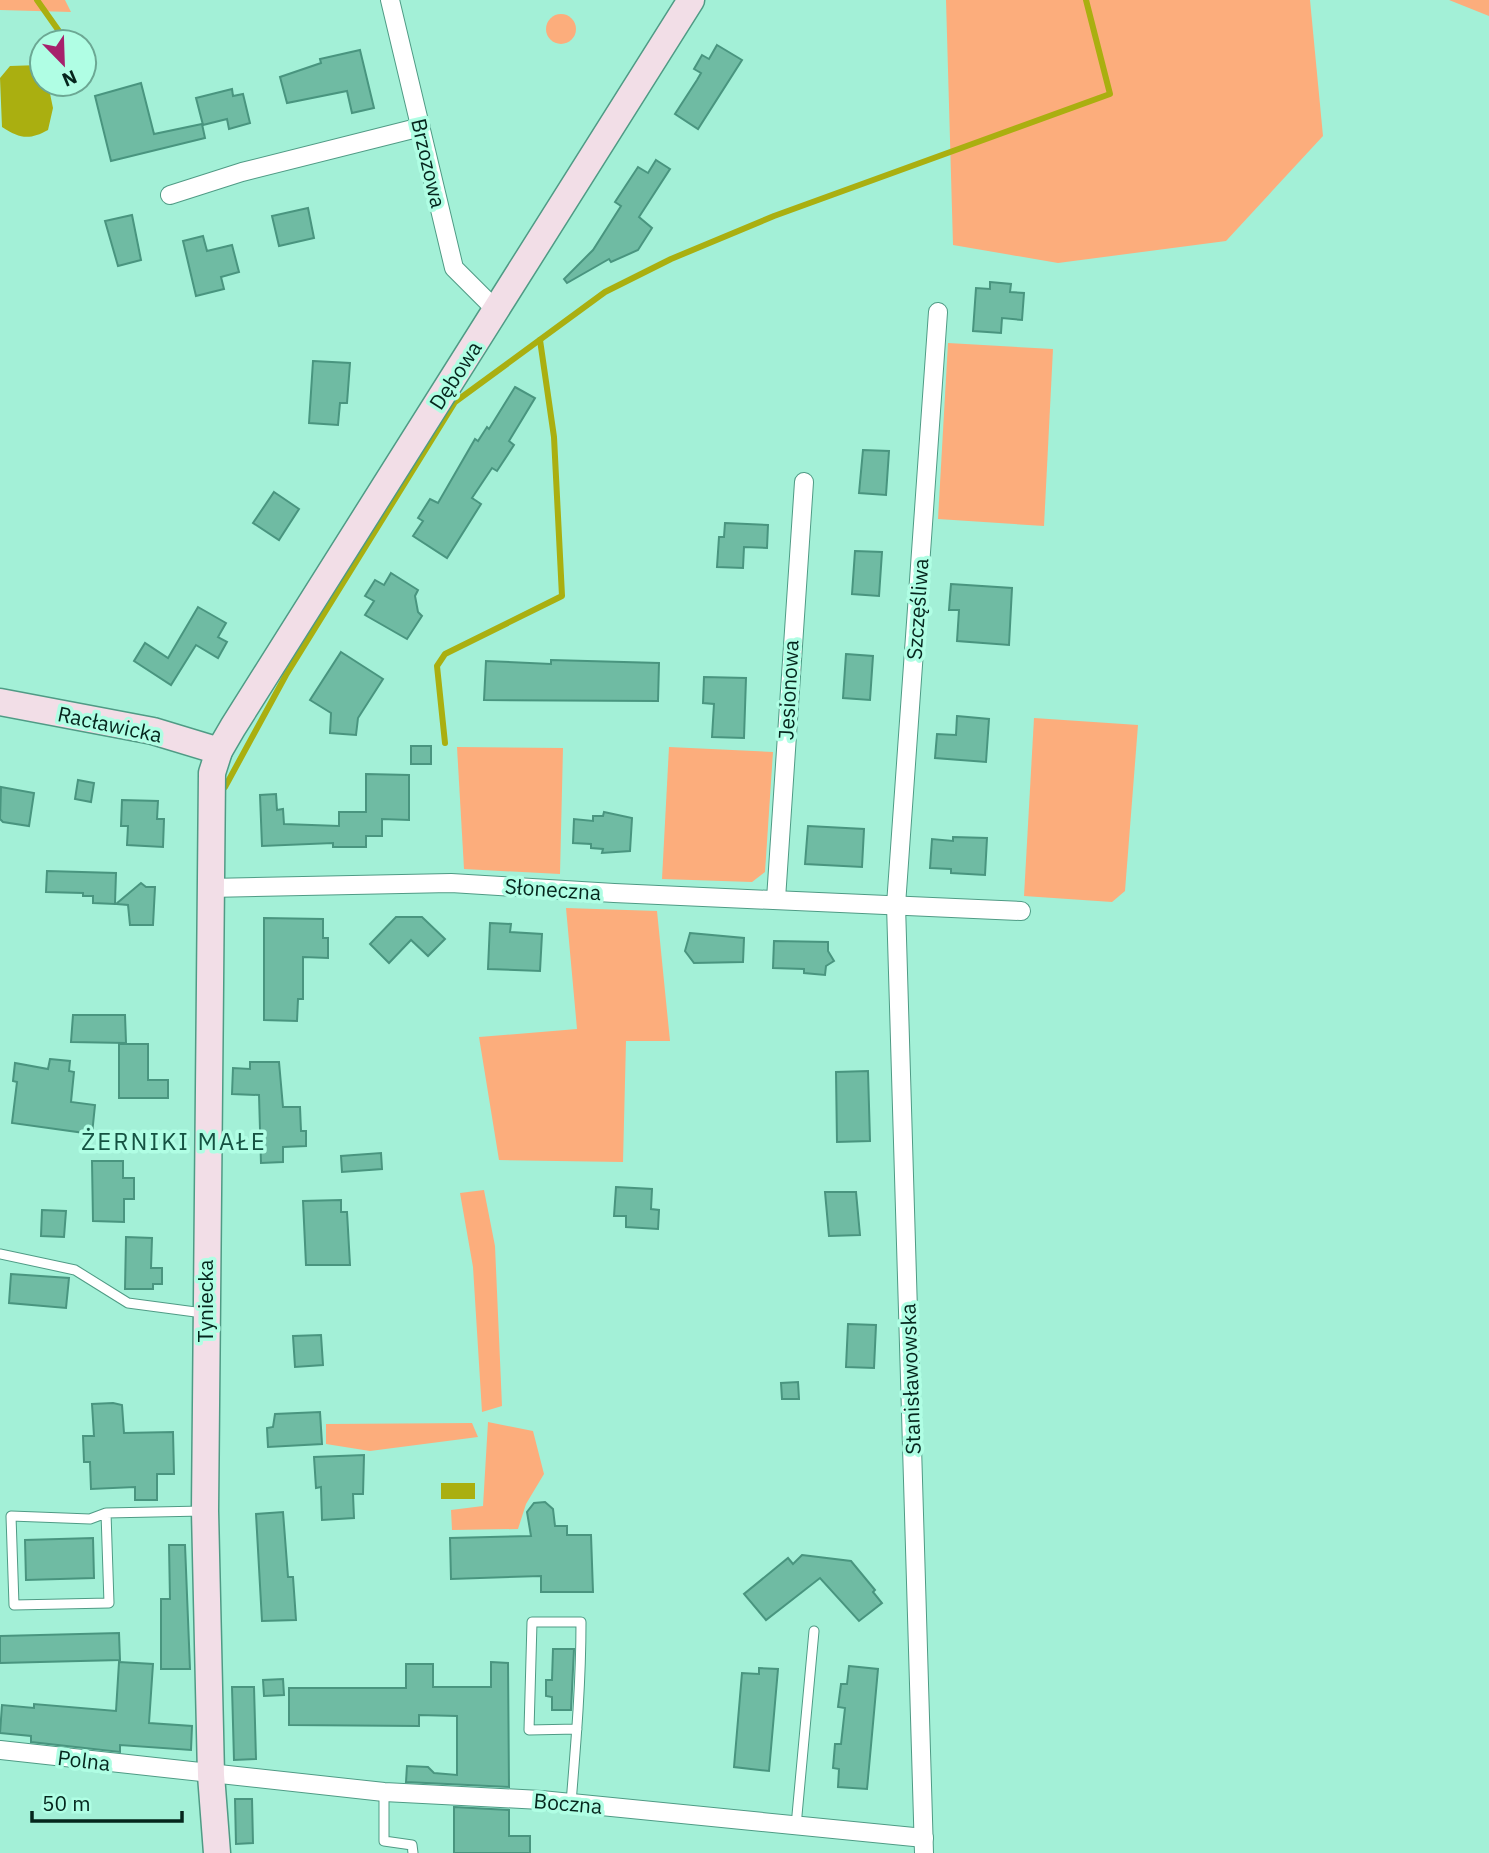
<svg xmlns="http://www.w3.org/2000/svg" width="1489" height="1853" font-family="'IBM Plex Sans',sans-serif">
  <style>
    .green { fill: #fcad7c }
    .water { fill: #aaaf10 }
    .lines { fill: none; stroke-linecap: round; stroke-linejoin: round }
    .stream { stroke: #aaaf10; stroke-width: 6 }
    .building { fill: #6fbba3; stroke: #49957f; stroke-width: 2 }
    .lane-casing { stroke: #4f9b85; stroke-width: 11 }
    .street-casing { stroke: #4f9b85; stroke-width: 20 }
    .secondary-casing { stroke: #4f9b85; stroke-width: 29 }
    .lane { stroke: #fff; stroke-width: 9 }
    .street { stroke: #fff; stroke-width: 18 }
    .secondary { stroke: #f2dee7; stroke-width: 26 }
    .labels { text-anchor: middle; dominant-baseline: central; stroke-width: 7; stroke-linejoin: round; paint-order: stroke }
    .street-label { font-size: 21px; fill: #05261d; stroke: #b0fee4 }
    .quarter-label { font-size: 24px; letter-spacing: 2px; fill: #155242; stroke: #b0fee4 }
  </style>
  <rect width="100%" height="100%" fill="#a3f0d7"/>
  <g class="green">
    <path d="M 0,0 L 65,0 L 71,12 L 0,10 Z"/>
    <path d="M 946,0 L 1310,0 L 1323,136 L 1226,241 L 1058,263 L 953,245 Z"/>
    <path d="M 1449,0 L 1489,0 L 1489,16 Z"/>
    <circle cx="561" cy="29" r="15"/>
    <path d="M 948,343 L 1053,349 L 1044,526 L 938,519 Z"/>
    <path d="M 1034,718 L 1138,725 L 1125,891 L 1112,902 L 1024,896 Z"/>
    <path d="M 457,747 L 563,748 L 560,874 L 464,869 Z"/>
    <path d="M 669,747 L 773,752 L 765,872 L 752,882 L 662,879 Z"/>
    <path d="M 566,908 L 657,911 L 670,1041 L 626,1041 L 623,1162 L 499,1160 L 479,1037 L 577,1029 Z"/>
    <path d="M 484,1190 L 495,1246 L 502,1406 L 482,1412 L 473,1267 L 460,1193 Z"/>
    <path d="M 488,1422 L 533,1431 L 544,1474 L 526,1504 L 518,1529 L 452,1530 L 451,1510 L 483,1506 Z"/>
    <path d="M 472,1423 L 478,1437 L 370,1451 L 326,1444 L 326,1424 Z"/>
  </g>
  <g class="water">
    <path d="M 40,65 L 42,84 L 48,84 L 53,108 L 48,130 C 30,140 20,139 2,127 L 0,78 L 10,66 Z"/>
    <rect x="441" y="1483" width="34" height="16"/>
  </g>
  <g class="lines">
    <g class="stream">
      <path d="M 37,0 L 61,34 L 56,42"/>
      <path d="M 40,65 L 42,62"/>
      <path d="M 445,743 L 437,666 L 445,654 L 562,596 L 554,437 L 540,340"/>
      <path d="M 225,787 L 286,675 L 455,402 L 605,292 L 671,259 L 774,216 L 1110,94 L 1086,0"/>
    </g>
  </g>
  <g class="building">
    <path d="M 717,45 L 742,60 L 698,129 L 675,114 L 697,80 L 701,73 L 694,69 L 702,55 L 709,59 Z"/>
    <path d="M 360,50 L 374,108 L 352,113 L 347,91 L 287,103 L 280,77 L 321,63 L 320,59 Z"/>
    <path d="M 141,83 L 154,134 L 202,124 L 205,138 L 111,161 L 95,96 Z"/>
    <path d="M 232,89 L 233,96 L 243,94 L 250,123 L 229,129 L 227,119 L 203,125 L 196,98 Z"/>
    <path d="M 656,160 L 670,169 L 639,217 L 652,228 L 638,250 L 611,262 L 609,259 L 567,283 L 564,279 L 593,250 L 621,206 L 615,202 L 638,167 L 648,173 Z"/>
    <path d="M 308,208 L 314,238 L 279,246 L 272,216 Z"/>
    <path d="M 132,215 L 141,260 L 118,266 L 105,221 Z"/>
    <path d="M 203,236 L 207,251 L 232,245 L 239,272 L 221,277 L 224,289 L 196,296 L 183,241 Z"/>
    <path d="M 990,282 L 1011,284 L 1010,292 L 1024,293 L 1022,320 L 1002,318 L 1001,333 L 973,331 L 976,288 L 990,289 Z"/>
    <path d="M 313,361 L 350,363 L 347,403 L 340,403 L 338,425 L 309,423 Z"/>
    <path d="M 515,387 L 535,398 L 509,441 L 514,445 L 497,471 L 492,468 L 472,498 L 481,504 L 447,558 L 413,536 L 423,521 L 418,518 L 430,499 L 438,503 L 475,439 L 478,441 L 487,427 L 489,429 Z"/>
    <path d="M 863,450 L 889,451 L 886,495 L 859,493 Z"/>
    <path d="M 274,492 L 299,509 L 279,540 L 253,523 Z"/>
    <path d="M 725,523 L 768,525 L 767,548 L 744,547 L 743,568 L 717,567 L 719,537 L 724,537 Z"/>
    <path d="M 855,551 L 882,552 L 879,596 L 852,594 Z"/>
    <path d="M 391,573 L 418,590 L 415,596 L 418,612 L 422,616 L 407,639 L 365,615 L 374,601 L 365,596 L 375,580 L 384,585 Z"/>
    <path d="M 951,584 L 1012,588 L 1009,645 L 957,641 L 959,610 L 949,610 Z"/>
    <path d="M 198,607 L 226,623 L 218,637 L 227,642 L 218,658 L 196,645 L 171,685 L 134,661 L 145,643 L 168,658 Z"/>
    <path d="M 341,652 L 383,679 L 358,718 L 356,735 L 330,733 L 331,713 L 310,700 Z"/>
    <path d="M 846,654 L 873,656 L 870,700 L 843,698 Z"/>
    <path d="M 551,660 L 659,663 L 658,701 L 484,700 L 486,661 L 551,664 Z"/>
    <path d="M 704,677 L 746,678 L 744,738 L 712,737 L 714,704 L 703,703 Z"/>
    <path d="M 957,716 L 989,719 L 986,762 L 935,758 L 937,734 L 956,735 Z"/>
    <rect x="411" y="746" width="20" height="18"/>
    <path d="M 366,774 L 409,775 L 409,820 L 382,819 L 382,836 L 366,836 L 366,847 L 333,847 L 333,843 L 262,846 L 260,795 L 276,794 L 277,810 L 283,809 L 284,824 L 339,826 L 339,812 L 366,812 Z"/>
    <path d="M 78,780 L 94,783 L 91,802 L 75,799 Z"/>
    <path d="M 1,787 L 34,793 L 29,826 L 3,822 L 0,819 Z"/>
    <path d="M 122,800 L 158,801 L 157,819 L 164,819 L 163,847 L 127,845 L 128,826 L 121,826 Z"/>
    <path d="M 604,812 L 632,818 L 630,851 L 602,853 L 603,849 L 591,848 L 591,844 L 573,843 L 574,819 L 593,821 L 593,816 L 603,816 Z"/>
    <path d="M 808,826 L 864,829 L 862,867 L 805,864 Z"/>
    <path d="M 953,837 L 987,838 L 985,875 L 951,873 L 951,869 L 930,868 L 932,839 L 953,841 Z"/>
    <path d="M 47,871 L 116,873 L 115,904 L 93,903 L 93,896 L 83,896 L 83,893 L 46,892 Z"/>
    <path d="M 141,883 L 146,887 L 155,887 L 153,925 L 130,925 L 128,905 L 116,904 Z"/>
    <path d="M 396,917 L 422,917 L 445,939 L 428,956 L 411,940 L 389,963 L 370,944 Z"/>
    <path d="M 264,918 L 323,919 L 323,938 L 328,938 L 328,958 L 303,957 L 303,999 L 298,999 L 297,1021 L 264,1020 Z"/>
    <path d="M 490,923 L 511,924 L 510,932 L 542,934 L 540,971 L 488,969 Z"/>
    <path d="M 690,933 L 744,938 L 743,962 L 694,963 L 685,951 Z"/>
    <path d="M 774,941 L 828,942 L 828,951 L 834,961 L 826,966 L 825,975 L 804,973 L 804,969 L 773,968 Z"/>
    <path d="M 73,1015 L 125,1015 L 126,1043 L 71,1042 Z"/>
    <path d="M 119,1044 L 148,1044 L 148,1080 L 168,1080 L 168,1098 L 119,1098 Z"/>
    <path d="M 50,1059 L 70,1061 L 69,1071 L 74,1072 L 71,1102 L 95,1105 L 92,1134 L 12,1123 L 17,1082 L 13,1081 L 15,1063 L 48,1069 Z"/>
    <path d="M 250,1062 L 279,1062 L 283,1107 L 300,1107 L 301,1131 L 306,1131 L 306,1146 L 283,1147 L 283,1162 L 261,1163 L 259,1095 L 232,1094 L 233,1068 L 250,1069 Z"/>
    <path d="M 868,1071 L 870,1141 L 837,1142 L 836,1072 Z"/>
    <path d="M 381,1153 L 382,1169 L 342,1172 L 341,1156 Z"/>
    <path d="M 92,1161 L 123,1161 L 123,1178 L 134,1178 L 134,1199 L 124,1199 L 124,1222 L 93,1221 Z"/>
    <path d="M 616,1187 L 652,1189 L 651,1209 L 659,1210 L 658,1229 L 626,1227 L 626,1216 L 614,1216 Z"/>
    <path d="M 825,1192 L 856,1192 L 860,1235 L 829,1236 Z"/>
    <path d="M 341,1200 L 341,1212 L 347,1212 L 350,1265 L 306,1265 L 303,1201 Z"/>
    <path d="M 42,1210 L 66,1211 L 64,1237 L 41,1236 Z"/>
    <path d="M 126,1237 L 152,1238 L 151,1268 L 162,1268 L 162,1284 L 153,1284 L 153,1289 L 125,1289 Z"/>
    <path d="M 11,1274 L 69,1278 L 66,1308 L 9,1303 Z"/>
    <path d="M 848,1324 L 876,1325 L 874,1368 L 846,1367 Z"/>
    <path d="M 321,1335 L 323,1365 L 295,1367 L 293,1336 Z"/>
    <path d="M 798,1382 L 799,1399 L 782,1399 L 781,1383 Z"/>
    <path d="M 113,1403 L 122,1405 L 124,1433 L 173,1432 L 174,1474 L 157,1474 L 157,1500 L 135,1500 L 135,1487 L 91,1489 L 90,1462 L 84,1462 L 83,1436 L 94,1436 L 92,1404 Z"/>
    <path d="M 320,1412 L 322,1444 L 268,1447 L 267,1428 L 273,1427 L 275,1414 Z"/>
    <path d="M 364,1455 L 363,1494 L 353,1494 L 354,1518 L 322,1520 L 321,1487 L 316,1488 L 314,1457 Z"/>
    <path d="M 545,1502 L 553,1509 L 555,1526 L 567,1526 L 567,1535 L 591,1535 L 593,1592 L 541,1592 L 541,1576 L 451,1579 L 450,1538 L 531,1536 L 527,1512 L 534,1503 Z"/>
    <path d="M 283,1512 L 288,1577 L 293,1577 L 296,1620 L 262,1621 L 256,1514 Z"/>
    <path d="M 93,1538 L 94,1578 L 26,1580 L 25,1540 Z"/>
    <path d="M 169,1545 L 185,1545 L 190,1669 L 161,1669 L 161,1599 L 170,1599 Z"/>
    <path d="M 802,1555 L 851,1561 L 875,1590 L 873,1592 L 882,1603 L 859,1621 L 820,1578 L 766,1620 L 744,1594 L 788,1558 L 793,1564 Z"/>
    <path d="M 119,1633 L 120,1660 L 0,1663 L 0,1636 Z"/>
    <path d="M 553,1649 L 574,1649 L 571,1710 L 552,1710 L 552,1697 L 546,1696 L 546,1680 L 552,1680 Z"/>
    <path d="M 119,1662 L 153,1664 L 149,1723 L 192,1726 L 191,1750 L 120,1745 L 120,1752 L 31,1742 L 31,1736 L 0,1733 L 2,1705 L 34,1708 L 34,1704 L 116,1711 Z"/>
    <path d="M 491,1662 L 508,1663 L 509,1787 L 406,1782 L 407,1766 L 428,1767 L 434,1773 L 457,1775 L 457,1716 L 419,1715 L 419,1726 L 289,1725 L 289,1688 L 406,1688 L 406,1664 L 433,1664 L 433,1687 L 491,1687 Z"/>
    <path d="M 849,1666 L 878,1669 L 867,1789 L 838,1787 L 839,1769 L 833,1768 L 835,1744 L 841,1744 L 845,1708 L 838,1707 L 841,1684 L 847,1684 Z"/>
    <path d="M 759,1668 L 778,1669 L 769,1771 L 734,1767 L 742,1673 L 759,1674 Z"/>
    <path d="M 283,1679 L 284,1695 L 264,1696 L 263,1680 Z"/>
    <path d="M 232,1687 L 254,1687 L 256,1759 L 234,1760 Z"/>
    <path d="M 235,1799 L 252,1799 L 253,1843 L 236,1844 Z"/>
    <path d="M 454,1807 L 509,1810 L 509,1836 L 530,1836 L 530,1853 L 454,1853 Z"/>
  </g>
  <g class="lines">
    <g class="lane-casing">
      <g id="lane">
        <path d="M 0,1254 L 75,1270 L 128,1303 L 203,1313"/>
        <path d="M 106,1513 L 109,1603 L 14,1605 L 11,1516 L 90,1519 L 106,1513 L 203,1511"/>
        <path d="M 384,1792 L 384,1841 L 412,1845 L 413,1853"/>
        <path d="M 571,1803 C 576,1742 581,1683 581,1622 L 532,1622 L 529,1730 L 577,1729"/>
        <path d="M 796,1826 L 814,1631"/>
      </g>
    </g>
    <g class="street-casing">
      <g id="street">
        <path d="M 390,0 L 454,268 L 496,310"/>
        <path d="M 170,195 L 242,172 L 421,127"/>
        <path d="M 209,888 L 451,883 L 614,893 L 1021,911"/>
        <path d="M 776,899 L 804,482"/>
        <path d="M 0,1750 L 384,1792 L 541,1800 L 924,1838"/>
        <path d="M 924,1853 L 896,905 L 938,312"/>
      </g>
    </g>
    <g class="secondary-casing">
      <g id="secondary">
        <path d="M 0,702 L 153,731 L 219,751"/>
        <path d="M 217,1853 L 211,1775 L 205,1511 L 212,773 L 219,751 L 233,727 L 691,0"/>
      </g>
    </g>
    <use href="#lane" class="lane"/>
    <use href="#street" class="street"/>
    <use href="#secondary" class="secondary"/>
  </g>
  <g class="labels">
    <g class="street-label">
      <text transform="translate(429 163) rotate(77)">Brzozowa</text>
      <text transform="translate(455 375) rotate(-57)">Dębowa</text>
      <text transform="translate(917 609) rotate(-86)">Szczęśliwa</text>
      <text transform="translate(788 690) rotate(-87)">Jesionowa</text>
      <text transform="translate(110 724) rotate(12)">Racławicka</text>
      <text transform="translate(553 889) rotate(4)">Słoneczna</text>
      <text transform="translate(205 1301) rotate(-90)">Tyniecka</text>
      <text transform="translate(910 1379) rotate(-92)">Stanisławowska</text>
      <text transform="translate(84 1760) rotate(7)">Polna</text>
      <text transform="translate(568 1803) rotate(5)">Boczna</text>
    </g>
    <g class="quarter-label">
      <text x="174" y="1141">ŻERNIKI MAŁE</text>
    </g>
  </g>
  <g transform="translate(63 63) rotate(157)"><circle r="33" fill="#b0fee4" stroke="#6ca894" stroke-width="2"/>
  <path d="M0-5L12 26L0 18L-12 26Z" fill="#a7216c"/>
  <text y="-10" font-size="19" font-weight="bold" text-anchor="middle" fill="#05261d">N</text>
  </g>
  <path d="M32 1811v10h150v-10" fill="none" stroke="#05261d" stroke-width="3.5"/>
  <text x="42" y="1811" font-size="21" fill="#05261d" stroke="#b0fee4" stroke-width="5" paint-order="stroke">50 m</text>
</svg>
